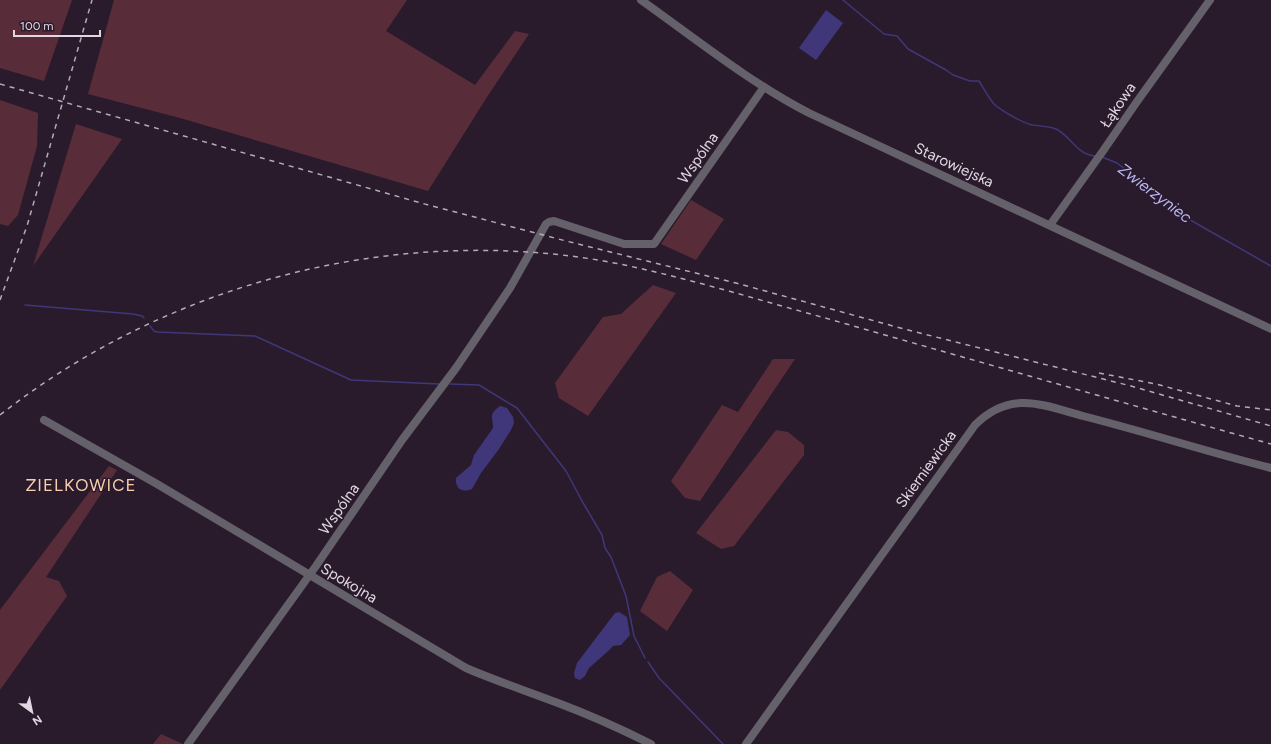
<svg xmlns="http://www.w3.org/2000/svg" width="1271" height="744" font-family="Figtree,sans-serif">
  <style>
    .green { fill: #582d39 }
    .water { fill: #3f3779 }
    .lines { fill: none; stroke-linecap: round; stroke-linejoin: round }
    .stream { stroke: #3f3779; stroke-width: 1.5 }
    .minor { stroke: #65616b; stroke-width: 8 }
    .rail { stroke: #b5aab6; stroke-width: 1.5; stroke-dasharray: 5 5; stroke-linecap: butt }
    .labels { text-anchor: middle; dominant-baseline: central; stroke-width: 3; stroke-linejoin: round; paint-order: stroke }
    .street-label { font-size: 15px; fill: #e1d7e2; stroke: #2a1b2c }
    .water-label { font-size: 16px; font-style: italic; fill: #b9b7f2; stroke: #2a1b2c }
    .quarter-label { font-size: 17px; letter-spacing: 1px; fill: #f7d0b2; stroke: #2a1b2c }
  </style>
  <rect width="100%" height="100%" fill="#2a1b2c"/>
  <g class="green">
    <path d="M 0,0 L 72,0 L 44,81 L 0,68 Z"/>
    <path d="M 114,0 L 407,0 L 386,31 L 475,85 L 515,31 L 529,34 L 487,97 L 428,191 L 180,118 L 88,94 Z"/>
    <path d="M 0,100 L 38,113 L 37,146 L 18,215 L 8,226 L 0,224 Z"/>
    <path d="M 76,124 L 122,139 L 33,266 Z"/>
    <path d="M 691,200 L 724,219 L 696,260 L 661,244 Z"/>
    <path d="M 653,285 L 676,293 L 588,416 L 559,398 L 555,383 L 603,317 L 621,314 Z"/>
    <path d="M 773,359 L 795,359 L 754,420 L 700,501 L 685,498 L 671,481 L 722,405 L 738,412 Z"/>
    <path d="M 776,430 L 788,432 L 804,445 L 804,455 L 734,546 L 721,549 L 696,533 Z"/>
    <path d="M 109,466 L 117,470 L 46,577 L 59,581 L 67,596 L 0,690 L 0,610 Z"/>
    <path d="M 670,571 L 693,590 L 667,631 L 640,611 L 657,577 Z"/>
    <path d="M 161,734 L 183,744 L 153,744 Z"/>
  </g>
  <g class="water">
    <path d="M 826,10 L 843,23 L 816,60 L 799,48 Z"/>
    <path d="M 500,406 L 507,408 L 513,417 L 514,423 L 511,430 L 499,449 L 481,473 L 472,489 C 462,493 455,489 456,478 L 471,465 L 474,455 L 493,428 C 493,416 488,415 500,406 Z"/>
    <path d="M 619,612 L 627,617 L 630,635 L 621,645 L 613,646 L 607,652 L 589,668 L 585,676 L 580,680 L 575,678 L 574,673 L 577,663 L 615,613 Z"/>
  </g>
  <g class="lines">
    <g class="stream">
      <path d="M 843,0 L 884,34 L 897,36 L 908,49 L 946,70 L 953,75 L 970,81 L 979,81 C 984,89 988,97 994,104 C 1000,110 1023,123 1032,125 C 1040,126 1048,126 1056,129 C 1071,136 1077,155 1095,156"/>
      <path d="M 1102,157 L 1117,163 L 1192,221 L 1271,266"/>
      <path d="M 25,305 L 133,314 L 142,316 L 144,318"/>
      <path d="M 150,326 L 154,331 L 157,332 L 255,336 L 351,380 L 439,384"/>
      <path d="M 450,384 L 479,385 L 517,408 L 566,471 L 582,501 L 602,535 L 605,548 L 611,557 L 626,596 L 634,636 L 645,658"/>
      <path d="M 648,662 L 659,678 L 723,744"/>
    </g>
    <g class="minor">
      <path d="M 641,0 C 696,39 749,82 809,113 L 1271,329"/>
      <path d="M 1050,225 L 1103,151 L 1136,103 L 1210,0"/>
      <path d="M 44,420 L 157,484 L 466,668 C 496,681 527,691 558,703 C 590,715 621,729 651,744"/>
      <path d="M 188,744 L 316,566 L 402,440 L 456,368 L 510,288 L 546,224 L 549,222 L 554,221 L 624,244 L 654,244 L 764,87"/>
      <path d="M 746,744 L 975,425 C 988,412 1002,404 1021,403 C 1040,402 1064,411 1083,416 C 1146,432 1208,452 1271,468"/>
    </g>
    <g class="rail">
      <path d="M 0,84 L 421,203 L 566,241 L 736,283 L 904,329 L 1131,386 L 1271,426"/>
      <path d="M 0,300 L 27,226 L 92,0"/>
      <path d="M 1099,373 L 1156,384 L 1237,406 L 1271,410"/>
      <path d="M 0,415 C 166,285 384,227 592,259 C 641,267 688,280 736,293 C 781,306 826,318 871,331 C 1005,369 1138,407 1271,444"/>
    </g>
  </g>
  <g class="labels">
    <g class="street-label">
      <text transform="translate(1118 105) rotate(-56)">Łąkowa</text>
      <text transform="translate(698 158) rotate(-55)">Wspólna</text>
      <text transform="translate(954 165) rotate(25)">Starowiejska</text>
      <text transform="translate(926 469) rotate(-54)">Skierniewicka</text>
      <text transform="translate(339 509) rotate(-55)">Wspólna</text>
      <text transform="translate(349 583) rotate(31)">Spokojna</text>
    </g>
    <g class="water-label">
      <text transform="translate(1155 193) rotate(37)">Zwierzyniec</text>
    </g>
    <g class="quarter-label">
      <text x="81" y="485">ZIELKOWICE</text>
    </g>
  </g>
  <g transform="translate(32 712) rotate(147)" stroke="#2a1b2c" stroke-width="3" paint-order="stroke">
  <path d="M0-3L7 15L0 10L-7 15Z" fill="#e1d7e2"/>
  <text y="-6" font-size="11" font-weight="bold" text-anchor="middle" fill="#e1d7e2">N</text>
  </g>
  <path d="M14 30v6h86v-6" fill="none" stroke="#e1d7e2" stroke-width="2"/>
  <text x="20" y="30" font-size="12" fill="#e1d7e2" stroke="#2a1b2c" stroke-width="3" paint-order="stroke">100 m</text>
</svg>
